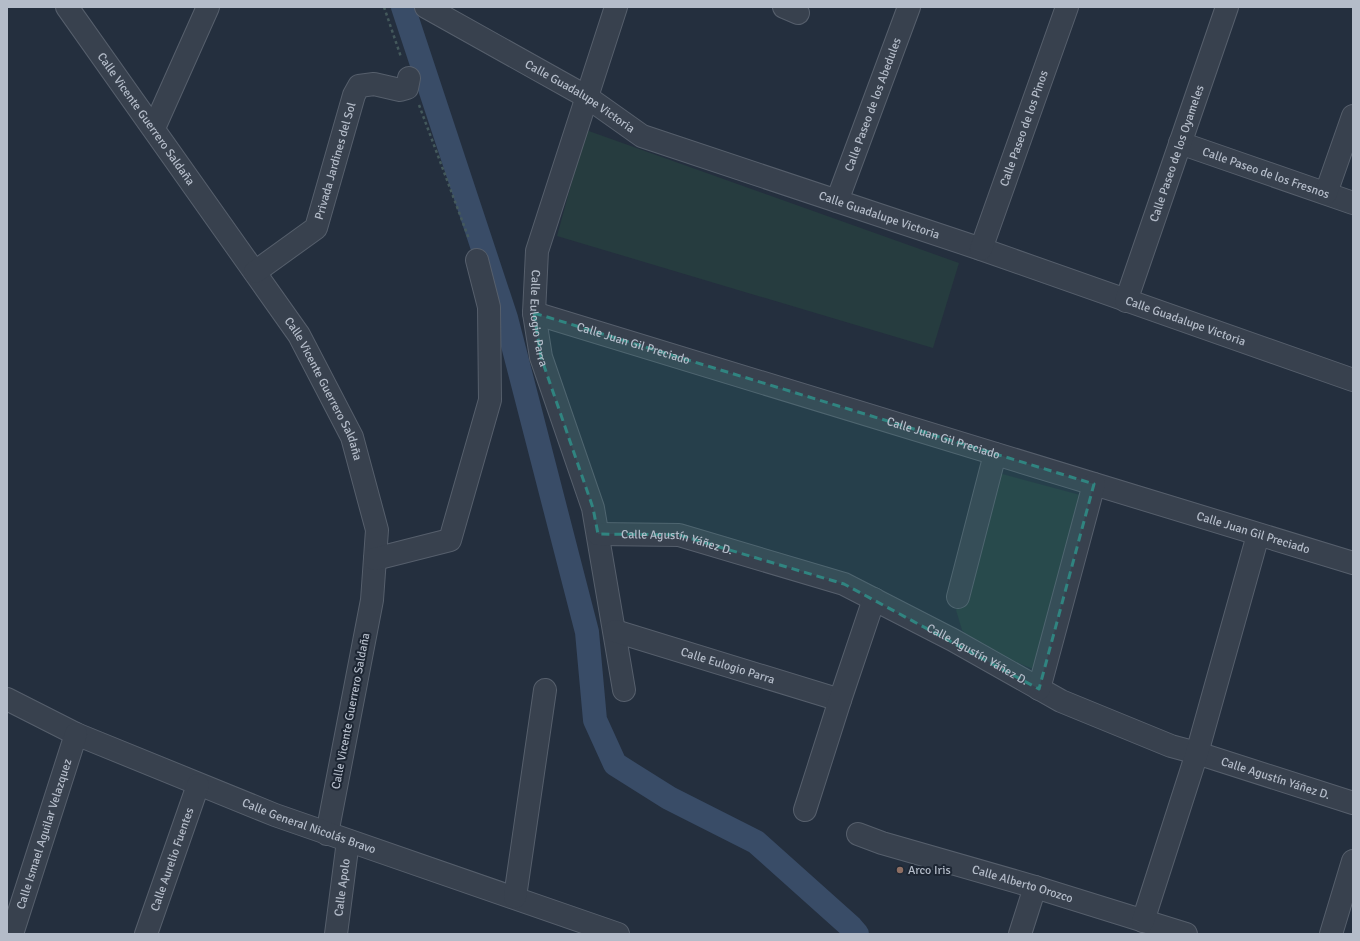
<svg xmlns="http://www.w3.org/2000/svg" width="1360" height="941" font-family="Signika,sans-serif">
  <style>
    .green { fill: #263c3f }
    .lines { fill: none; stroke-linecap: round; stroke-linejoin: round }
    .canal { stroke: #394c67; stroke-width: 24 }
    .minor-casing { stroke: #565f6c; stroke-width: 24 }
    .path { stroke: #44595c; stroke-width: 2.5; stroke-dasharray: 3 3; stroke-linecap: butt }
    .minor { stroke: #38414e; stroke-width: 22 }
    .marked { fill: #308480; fill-opacity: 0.2; stroke: #308480; stroke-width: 3; stroke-dasharray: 8 5; stroke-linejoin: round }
    .education-dot { fill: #8d6e63; stroke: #1d2633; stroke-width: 1.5 }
    .labels { text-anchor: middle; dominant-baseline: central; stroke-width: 4; stroke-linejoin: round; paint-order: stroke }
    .street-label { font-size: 12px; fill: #b4bcc9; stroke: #1d2633 }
    .poi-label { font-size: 12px; fill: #b4bcc9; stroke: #1d2633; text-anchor: start }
  </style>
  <rect width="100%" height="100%" fill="#242f3e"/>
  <g class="green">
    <path d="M 586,130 L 959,263 L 933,348 L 557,236 Z"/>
    <path d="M 995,472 L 1084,496 L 1038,671 L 977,646 L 962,630 L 956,610 Z"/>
  </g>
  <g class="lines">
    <path class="canal" d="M 403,7 L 506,318 L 587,632 L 595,720 L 615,764 L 669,798 L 756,842 L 851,927 L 857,934"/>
    <g class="minor-casing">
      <g id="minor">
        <path id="s1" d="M 67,7 L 299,335 L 352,437 L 377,530 L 372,600 L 327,834"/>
        <path id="s2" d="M 426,7 L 587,97 L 642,136 L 981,249 L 1353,380"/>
        <path id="s3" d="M 616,7 L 537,251 L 534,313 L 541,357 L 593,508 L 624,690"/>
        <path d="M 784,7 L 798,13"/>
        <path d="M 154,128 L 208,7"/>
        <path id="s4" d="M 1180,143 L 1353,203"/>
        <path d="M 1326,193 L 1353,116"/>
        <path id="s5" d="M 837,201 L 909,7"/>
        <path id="s6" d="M 981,249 L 1067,7"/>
        <path id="s7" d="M 255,272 L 316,228 L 354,95 L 359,86 L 374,84 L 400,90 L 407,88 L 409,78"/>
        <path id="s8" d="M 1126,301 L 1227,7"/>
        <path id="s9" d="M 534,313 L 1353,563"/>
        <path id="s10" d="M 598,534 L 679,535 L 844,584 L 953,640 L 1061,701 L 1171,746 L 1197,753 L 1353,803"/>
        <path d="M 375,559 L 450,540 L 490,400 L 489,307 L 477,260"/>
        <path d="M 958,597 L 995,454"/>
        <path id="s11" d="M 615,631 L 840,700"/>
        <path d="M 1039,689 L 1094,484"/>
        <path id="s12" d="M 7,699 L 76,734 L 275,815 L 618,934"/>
        <path d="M 805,810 L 840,700 L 874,599"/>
        <path id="s13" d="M 858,834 L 882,843 L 1035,887 L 1186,934"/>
        <path d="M 515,897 L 545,690"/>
        <path d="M 1143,921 L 1197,753 L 1258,535"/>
        <path id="s14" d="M 12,934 L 76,734"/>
        <path id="s15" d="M 146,934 L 198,785"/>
        <path id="s16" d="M 336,934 L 348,841"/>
        <path d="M 1020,934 L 1035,887"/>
        <path d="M 1331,934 L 1353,861"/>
      </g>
    </g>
    <g class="path">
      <path d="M 384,7 L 401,57"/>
      <path d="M 419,105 L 469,239"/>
    </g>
    <use href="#minor" class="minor"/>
  </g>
  <path class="marked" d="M 534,313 L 1094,484 L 1039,689 L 844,584 L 679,535 L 598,534 L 593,508 L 541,357 Z"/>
  <circle class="education-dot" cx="900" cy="870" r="4"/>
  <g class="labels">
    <g class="street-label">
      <text stroke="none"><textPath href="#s2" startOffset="178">Calle Guadalupe Victoria</textPath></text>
      <text stroke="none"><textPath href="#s5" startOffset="103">Calle Paseo de los Abedules</textPath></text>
      <text stroke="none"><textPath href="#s1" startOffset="137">Calle Vicente Guerrero Saldaña</textPath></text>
      <text stroke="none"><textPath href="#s6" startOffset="128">Calle Paseo de los Pinos</textPath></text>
      <text stroke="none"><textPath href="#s8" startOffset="156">Calle Paseo de los Oyameles</textPath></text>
      <text stroke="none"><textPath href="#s7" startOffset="145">Privada Jardines del Sol</textPath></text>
      <text stroke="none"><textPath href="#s4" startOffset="91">Calle Paseo de los Fresnos</textPath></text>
      <text stroke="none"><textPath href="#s2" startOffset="502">Calle Guadalupe Victoria</textPath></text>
      <text stroke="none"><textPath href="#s3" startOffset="324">Calle Eulogio Parra</textPath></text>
      <text stroke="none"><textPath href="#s2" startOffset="826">Calle Guadalupe Victoria</textPath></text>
      <text stroke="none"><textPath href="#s9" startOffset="104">Calle Juan Gil Preciado</textPath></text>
      <text stroke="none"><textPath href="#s1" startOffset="461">Calle Vicente Guerrero Saldaña</textPath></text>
      <text stroke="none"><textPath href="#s9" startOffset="428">Calle Juan Gil Preciado</textPath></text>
      <text stroke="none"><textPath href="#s9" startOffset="752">Calle Juan Gil Preciado</textPath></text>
      <text stroke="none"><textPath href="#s10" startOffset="80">Calle Agustín Yáñez D.</textPath></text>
      <text stroke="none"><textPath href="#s10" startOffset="404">Calle Agustín Yáñez D.</textPath></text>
      <text stroke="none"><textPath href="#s11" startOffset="118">Calle Eulogio Parra</textPath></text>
      <text transform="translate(351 711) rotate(-79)">Calle Vicente Guerrero Saldaña</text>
      <text stroke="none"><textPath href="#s10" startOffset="728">Calle Agustín Yáñez D.</textPath></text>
      <text stroke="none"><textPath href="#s12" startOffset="328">Calle General Nicolás Bravo</textPath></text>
      <text stroke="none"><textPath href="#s14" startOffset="105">Calle Ismael Aguilar Velazquez</textPath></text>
      <text stroke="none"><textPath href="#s15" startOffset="79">Calle Aurelio Fuentes</textPath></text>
      <text stroke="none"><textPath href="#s13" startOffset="172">Calle Alberto Orozco</textPath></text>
      <text stroke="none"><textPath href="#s16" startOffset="47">Calle Apolo</textPath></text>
    </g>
    <g class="poi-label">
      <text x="908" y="870">Arco Iris</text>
    </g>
  </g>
  <rect width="1360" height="941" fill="none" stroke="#b4bcc9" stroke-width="16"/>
</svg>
